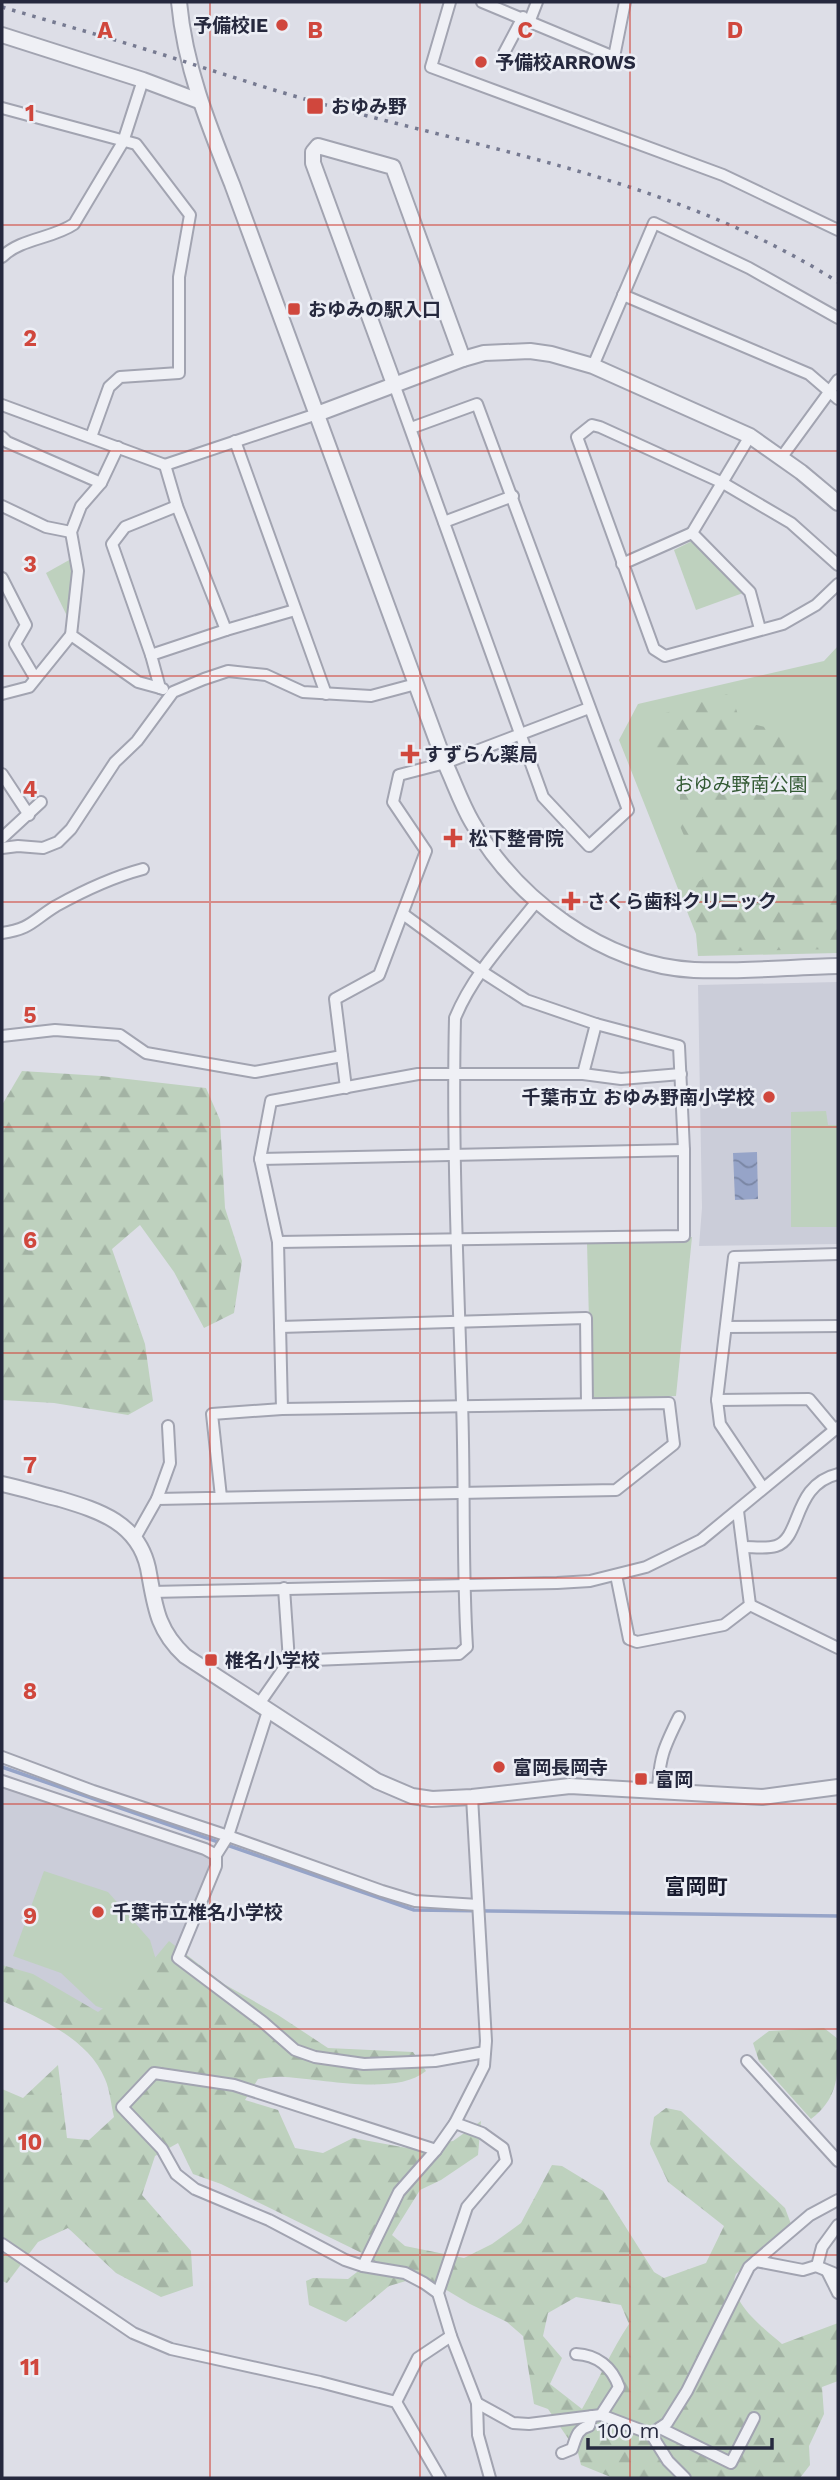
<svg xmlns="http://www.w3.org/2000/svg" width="840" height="2480" font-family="'Work Sans','Noto Sans JP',sans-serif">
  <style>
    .built { fill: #cbcdd9 }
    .green { fill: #bed1be }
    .forest { fill: url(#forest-firs); fill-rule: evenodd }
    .water { fill: url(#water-waves) }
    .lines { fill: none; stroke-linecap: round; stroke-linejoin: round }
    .stream { stroke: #96a4c8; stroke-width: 3.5 }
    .minor-casing { stroke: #a2a4b1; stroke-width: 14 }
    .tertiary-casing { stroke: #a2a4b1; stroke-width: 18 }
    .minor { stroke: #eff0f5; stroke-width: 10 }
    .tertiary { stroke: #eff0f5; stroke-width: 14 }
    .rail { stroke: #767a91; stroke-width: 3.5; stroke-dasharray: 3.5 7; stroke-linecap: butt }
    .grid { fill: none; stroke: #d0473d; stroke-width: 2; stroke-opacity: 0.55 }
    .poi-dot { fill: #d0473d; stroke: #eceef5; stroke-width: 2.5 }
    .labels { text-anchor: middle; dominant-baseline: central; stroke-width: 5; stroke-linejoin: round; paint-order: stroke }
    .poi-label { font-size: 19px; font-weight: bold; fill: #26293e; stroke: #eceef5; text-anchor: start }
    .park-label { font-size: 19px; fill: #335a34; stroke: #eceef5 }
    .neighbourhood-label { font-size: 21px; font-weight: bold; fill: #181b2e; stroke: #eceef5 }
    .grid-label { font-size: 23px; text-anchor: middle; font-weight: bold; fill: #d0473d; stroke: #eceef5; stroke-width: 5; stroke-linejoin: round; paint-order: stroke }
  </style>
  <defs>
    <pattern id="forest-firs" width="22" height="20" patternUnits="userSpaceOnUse" patternTransform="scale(1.75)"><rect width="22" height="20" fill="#bed1be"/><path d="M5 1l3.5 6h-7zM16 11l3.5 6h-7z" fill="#a3b3a4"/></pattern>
    <pattern id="water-waves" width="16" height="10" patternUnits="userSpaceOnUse" patternTransform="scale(1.75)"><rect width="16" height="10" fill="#96a4c8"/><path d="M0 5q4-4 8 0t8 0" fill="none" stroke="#7a86a4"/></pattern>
  </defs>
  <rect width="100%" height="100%" fill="#dddee7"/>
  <g class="built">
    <path d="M 838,982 L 838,1244 L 699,1246 L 702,1208 L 698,985 Z"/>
    <path d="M 2,1784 L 212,1857 L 214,1865 L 134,2048 L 2,1994 Z"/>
  </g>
  <g class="green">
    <path d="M 692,541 L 743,593 L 696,610 L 674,550 Z"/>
    <path d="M 71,559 L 73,572 L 68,618 L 46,573 Z"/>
    <path d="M 838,646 L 838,953 L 698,956 L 696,934 L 619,740 L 638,704 L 824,661 Z"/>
    <path d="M 826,1111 L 828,1125 L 838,1125 L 838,1227 L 791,1227 L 791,1112 Z"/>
    <path d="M 692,1237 L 676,1396 L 591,1400 L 587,1242 Z"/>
    <path d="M 44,1871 L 108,1892 L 150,1940 L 156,1960 L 115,2013 L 96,2006 L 61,1973 L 13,1956 Z"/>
  </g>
  <g class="forest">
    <path d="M 731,693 L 740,721 L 769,728 L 797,738 L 838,779 L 838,949 L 729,951 L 702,943 L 685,889 L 703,879 L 679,824 L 681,773 L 652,752 L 662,714 Z"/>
    <path d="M 22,1071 L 101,1076 L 206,1088 L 220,1120 L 225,1208 L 242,1261 L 234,1313 L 204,1328 L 174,1272 L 140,1225 L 112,1249 L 145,1344 L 153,1401 L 128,1415 L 54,1403 L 2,1400 L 2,1105 Z"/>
    <path d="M 169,1941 L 224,1984 L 278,2015 L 328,2048 L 413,2052 L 426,2071 C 396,2096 323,2079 285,2077 C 276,2076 267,2078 258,2079 L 245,2100 L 278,2110 L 295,2148 L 323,2153 L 353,2138 L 407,2148 L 453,2141 L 481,2121 L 478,2155 L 441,2180 L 420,2190 L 392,2235 L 405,2246 L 464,2258 L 492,2244 L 521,2223 L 552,2165 L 562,2166 L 603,2191 L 654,2272 L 664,2278 L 706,2263 L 724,2226 L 668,2182 L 650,2144 L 654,2117 L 666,2108 L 681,2111 L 785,2208 L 791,2224 L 736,2274 C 725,2300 765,2329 782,2344 L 838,2323 L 838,2381 L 822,2387 L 824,2414 L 809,2446 L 810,2465 L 800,2478 L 613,2478 L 581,2465 L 578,2453 L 548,2409 L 534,2404 L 523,2336 L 507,2322 L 470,2304 L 423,2276 L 389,2286 L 346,2322 L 309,2305 L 306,2281 L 313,2278 L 348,2279 L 374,2259 L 221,2184 L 193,2174 L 178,2143 L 155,2156 L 142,2195 L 191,2251 L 193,2286 L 161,2297 L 116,2273 L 68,2228 L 38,2242 L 7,2283 L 2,2281 L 2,2089 L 23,2098 L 58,2065 L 67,2138 L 89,2140 L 114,2117 C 111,2105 110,2090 105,2079 C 89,2039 38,2017 2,2001 L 2,1965 L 33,1974 L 98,2012 L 129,1989 ZM 576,2297 L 621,2305 L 629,2324 C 611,2351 598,2381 582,2409 L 550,2384 L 562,2358 L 543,2336 L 548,2313 Z"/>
    <path d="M 824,2028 L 838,2039 C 838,2072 840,2097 811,2119 L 759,2061 L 753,2043 L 769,2031 Z"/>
  </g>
  <path class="water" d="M 757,1152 L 758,1199 L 735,1200 L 733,1153 Z"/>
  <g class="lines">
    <path class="stream" d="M 2,1767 L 414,1910 L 838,1916"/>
    <g class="minor-casing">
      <g id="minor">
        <path d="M 450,2 L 431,67 L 723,175 L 838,230"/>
        <path d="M 482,2 L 614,57 L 625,2"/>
        <path d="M 530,20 L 537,2"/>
        <path d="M 504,53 L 523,17"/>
        <path d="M 2,108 L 136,144 L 190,215 L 179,277 L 179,373 L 120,377 L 109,387 L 91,437"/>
        <path d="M 2,257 C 21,238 52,239 74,224 L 123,142 L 143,80"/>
        <path d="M 623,295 L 809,374 L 838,399"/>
        <path d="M 593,366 L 654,223 L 749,268 L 838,318"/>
        <path d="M 394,384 L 543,797 L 589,846 L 628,810 L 477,404 L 411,428"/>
        <path d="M 2,405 L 165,465"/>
        <path d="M 750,436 L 692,533 L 750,592 L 760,629"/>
        <path d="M 2,437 L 7,442 L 101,483"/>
        <path d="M 235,441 L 326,694"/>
        <path d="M 118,447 L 101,483 L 81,506 L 71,532 L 78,571 L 71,635 L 138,682 L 160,688"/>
        <path d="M 781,458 L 838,380"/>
        <path d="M 2,506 L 46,527 L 71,532"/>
        <path d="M 444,522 L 513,496"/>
        <path d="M 622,564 L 692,533"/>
        <path d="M 838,565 L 791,523 L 723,483 L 600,427 L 592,425 L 577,437 L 654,649 L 665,656 L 783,624 L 816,605 L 838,584"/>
        <path d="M 2,578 L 26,625 L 15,644 L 35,678"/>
        <path d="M 295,610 L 226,630 L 177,506 L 165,465 L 317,414"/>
        <path d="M 151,655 L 112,544 L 125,527 L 177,506"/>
        <path d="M 163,689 L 160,688 L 151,655 L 226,630"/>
        <path d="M 2,694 L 29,687 L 71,635"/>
        <path d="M 2,774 L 29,815"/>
        <path d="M 2,838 L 41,802"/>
        <path d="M 2,848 L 18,846 L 43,848 L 58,842 L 71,829 L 115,762 L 137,741 L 173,692 L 204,679 L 228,671 L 266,675 L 303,692 L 371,696 L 416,684"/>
        <path d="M 2,933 C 31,929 33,920 56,906 C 83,891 113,877 143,869"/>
        <path d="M 2,1036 L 55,1030 L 120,1035 L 146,1053 L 255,1072 L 342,1056"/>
        <path d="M 583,1074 L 596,1024"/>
        <path d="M 346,1088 L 335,999 L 379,975 L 426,851 L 393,802 L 399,775 L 445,763 L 589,708"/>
        <path d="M 260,1159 L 684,1150"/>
        <path d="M 278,1242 L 684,1236 L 684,1150 L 679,1046 L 596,1024 L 526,1000 L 481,971 L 403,914"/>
        <path d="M 280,1327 L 586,1318 L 587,1404"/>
        <path d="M 726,1327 L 838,1326"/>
        <path d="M 717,1400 L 809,1399 L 835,1430"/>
        <path d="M 282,1409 L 278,1242 L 260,1159 L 271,1101 L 418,1074 L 583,1074 L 621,1079 L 681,1074"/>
        <path d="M 763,1488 L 720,1424 L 717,1400 L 734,1257 L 838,1254"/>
        <path d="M 157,1499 L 170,1463 L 168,1426"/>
        <path d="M 135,1538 L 157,1499 L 616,1490 L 674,1444 L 669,1403 L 282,1409 L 212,1414 L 221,1497"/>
        <path d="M 743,1547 C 754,1547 766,1549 776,1546 C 802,1538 792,1485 838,1474"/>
        <path d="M 616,1575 L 629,1639 L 637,1642 L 724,1625 L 750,1605 L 738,1511"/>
        <path d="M 151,1592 L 557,1583 L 590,1581 L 646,1567 L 701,1540 L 838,1427"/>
        <path d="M 750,1605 L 838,1648"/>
        <path d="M 289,1661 L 459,1654 L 467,1647 C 462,1565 465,1484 462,1402 C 458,1274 452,1146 455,1018 C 473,974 507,939 537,901"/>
        <path d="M 259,1704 L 289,1661 L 284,1588"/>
        <path d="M 2,1757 L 93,1791 L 228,1836 L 382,1891 L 415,1901 L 478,1905"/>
        <path d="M 2,1781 L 205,1849 L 216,1855 L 216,1866 L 178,1958 L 263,2022 L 295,2050 L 315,2057 L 364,2064 L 435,2061 L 485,2052"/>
        <path d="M 658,1792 C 659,1758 664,1747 679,1717"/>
        <path d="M 216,1855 L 228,1836 L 268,1711"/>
        <path d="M 747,2061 L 838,2161"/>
        <path d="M 455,2123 L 482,2133 L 503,2148 L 506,2161 L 467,2207 L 438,2293 L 451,2336 L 477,2403 L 513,2423 L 529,2424 L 601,2415 L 651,2434 L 668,2461 L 685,2478"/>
        <path d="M 436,2150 L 234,2085 L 154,2073 L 122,2107 L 162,2149 L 176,2174 L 195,2189 L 269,2220 L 345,2260 L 363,2266 L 405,2273 L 424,2283 L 438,2293"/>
        <path d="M 2,2244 L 133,2333 L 171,2349 L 320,2382 L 396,2402 L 440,2478"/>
        <path d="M 756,2261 L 803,2270 L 816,2266 L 838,2275"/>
        <path d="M 363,2266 L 399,2192 L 436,2150 L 455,2123 L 484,2066 L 486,2041 L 472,1797"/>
        <path d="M 817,2266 L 822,2247 L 838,2225"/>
        <path d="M 827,2271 L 838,2293"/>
        <path d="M 576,2354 C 597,2355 612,2367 619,2387 L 601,2415"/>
        <path d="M 396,2402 L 418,2358 L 451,2336"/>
        <path d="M 477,2403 L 478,2435 L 490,2478"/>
        <path d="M 660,2428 L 731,2463 L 754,2418"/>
        <path d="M 651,2434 L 667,2423 L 687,2391 L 749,2267 L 810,2215 L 838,2200"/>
        <path d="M 562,2453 L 572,2449 C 576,2438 577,2429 589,2426 L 592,2416"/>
      </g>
    </g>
    <g class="tertiary-casing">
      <g id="tertiary">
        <path d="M 179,2 C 185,67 208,124 232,184 L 445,763 C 454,782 461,803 472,822 C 516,899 603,965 694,970 C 742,972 791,967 838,966"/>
        <path d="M 2,35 L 143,80 L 199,101"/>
        <path d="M 394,384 L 313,163 L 313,152 L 318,146 L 393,167 L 463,359"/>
        <path d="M 317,414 L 463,359 L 484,353 L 530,351 L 551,354 L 593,366 L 750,436 L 801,472 L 838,503"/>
        <path d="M 2,1484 C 21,1488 40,1494 60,1499 C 100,1511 138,1523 148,1568 C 155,1605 156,1629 185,1656 L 377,1781 L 412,1796 L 432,1799 L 472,1797 L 570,1786 L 762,1797 L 838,1787"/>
      </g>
    </g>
    <use href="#minor" class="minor"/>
    <use href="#tertiary" class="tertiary"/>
    <path class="rail" d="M 2,7 C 56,23 110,38 164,55 C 214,71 265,88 315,102 C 492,151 681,182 838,282"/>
  </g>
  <path class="grid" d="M 210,2 L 210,2478M 420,2 L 420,2478M 630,2 L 630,2478M 2,225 L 838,225M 2,451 L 838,451M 2,676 L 838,676M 2,902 L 838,902M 2,1127 L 838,1127M 2,1353 L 838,1353M 2,1578 L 838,1578M 2,1804 L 838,1804M 2,2029 L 838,2029M 2,2255 L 838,2255"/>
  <g class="poi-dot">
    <circle cx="282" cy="25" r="7"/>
    <circle cx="481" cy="62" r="7"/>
    <rect x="306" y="97" width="18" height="18" rx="3.5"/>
    <rect x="287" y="302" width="14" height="14" rx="3.5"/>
    <path d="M406.5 743.5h7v7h7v7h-7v7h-7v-7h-7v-7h7z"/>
    <path d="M449.5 827.5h7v7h7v7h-7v7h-7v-7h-7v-7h7z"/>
    <path d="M567.5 890.5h7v7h7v7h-7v7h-7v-7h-7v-7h7z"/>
    <circle cx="769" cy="1097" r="7"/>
    <rect x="204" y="1653" width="14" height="14" rx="3.5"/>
    <circle cx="499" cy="1767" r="7"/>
    <rect x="634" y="1772" width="14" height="14" rx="3.5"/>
    <circle cx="98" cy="1912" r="7"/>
  </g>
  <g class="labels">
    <g class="poi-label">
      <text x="268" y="25" text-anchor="end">予備校IE</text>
      <text x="495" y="62">予備校ARROWS</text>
      <text x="331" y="106">おゆみ野</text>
      <text x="308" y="309">おゆみの駅入口</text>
      <text x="424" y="754">すずらん薬局</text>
      <text x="469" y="838">松下整骨院</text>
      <text x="587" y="901">さくら歯科クリニック</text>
      <text x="755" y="1097" text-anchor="end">千葉市立 おゆみ野南小学校</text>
      <text x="225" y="1660">椎名小学校</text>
      <text x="513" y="1767">富岡長岡寺</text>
      <text x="655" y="1779">富岡</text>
      <text x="112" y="1912">千葉市立椎名小学校</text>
    </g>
    <g class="park-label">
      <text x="741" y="784">おゆみ野南公園</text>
    </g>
    <g class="neighbourhood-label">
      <text x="696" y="1886">富岡町</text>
    </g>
  </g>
  <g class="grid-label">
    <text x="105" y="38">A</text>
    <text x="315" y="38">B</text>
    <text x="525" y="38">C</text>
    <text x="735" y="38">D</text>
    <text x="30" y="121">1</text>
    <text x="30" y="346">2</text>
    <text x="30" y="572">3</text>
    <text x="30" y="797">4</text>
    <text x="30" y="1023">5</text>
    <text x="30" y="1248">6</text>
    <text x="30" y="1473">7</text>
    <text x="30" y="1699">8</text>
    <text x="30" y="1924">9</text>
    <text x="30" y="2150">10</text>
    <text x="30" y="2375">11</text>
  </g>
  <rect width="840" height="2480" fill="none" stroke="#26293e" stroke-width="7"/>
  <path d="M588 2438v10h184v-10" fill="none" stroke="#26293e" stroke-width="3.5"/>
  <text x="598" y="2438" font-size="21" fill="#26293e" stroke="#eceef5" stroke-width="5" paint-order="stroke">100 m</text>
</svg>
